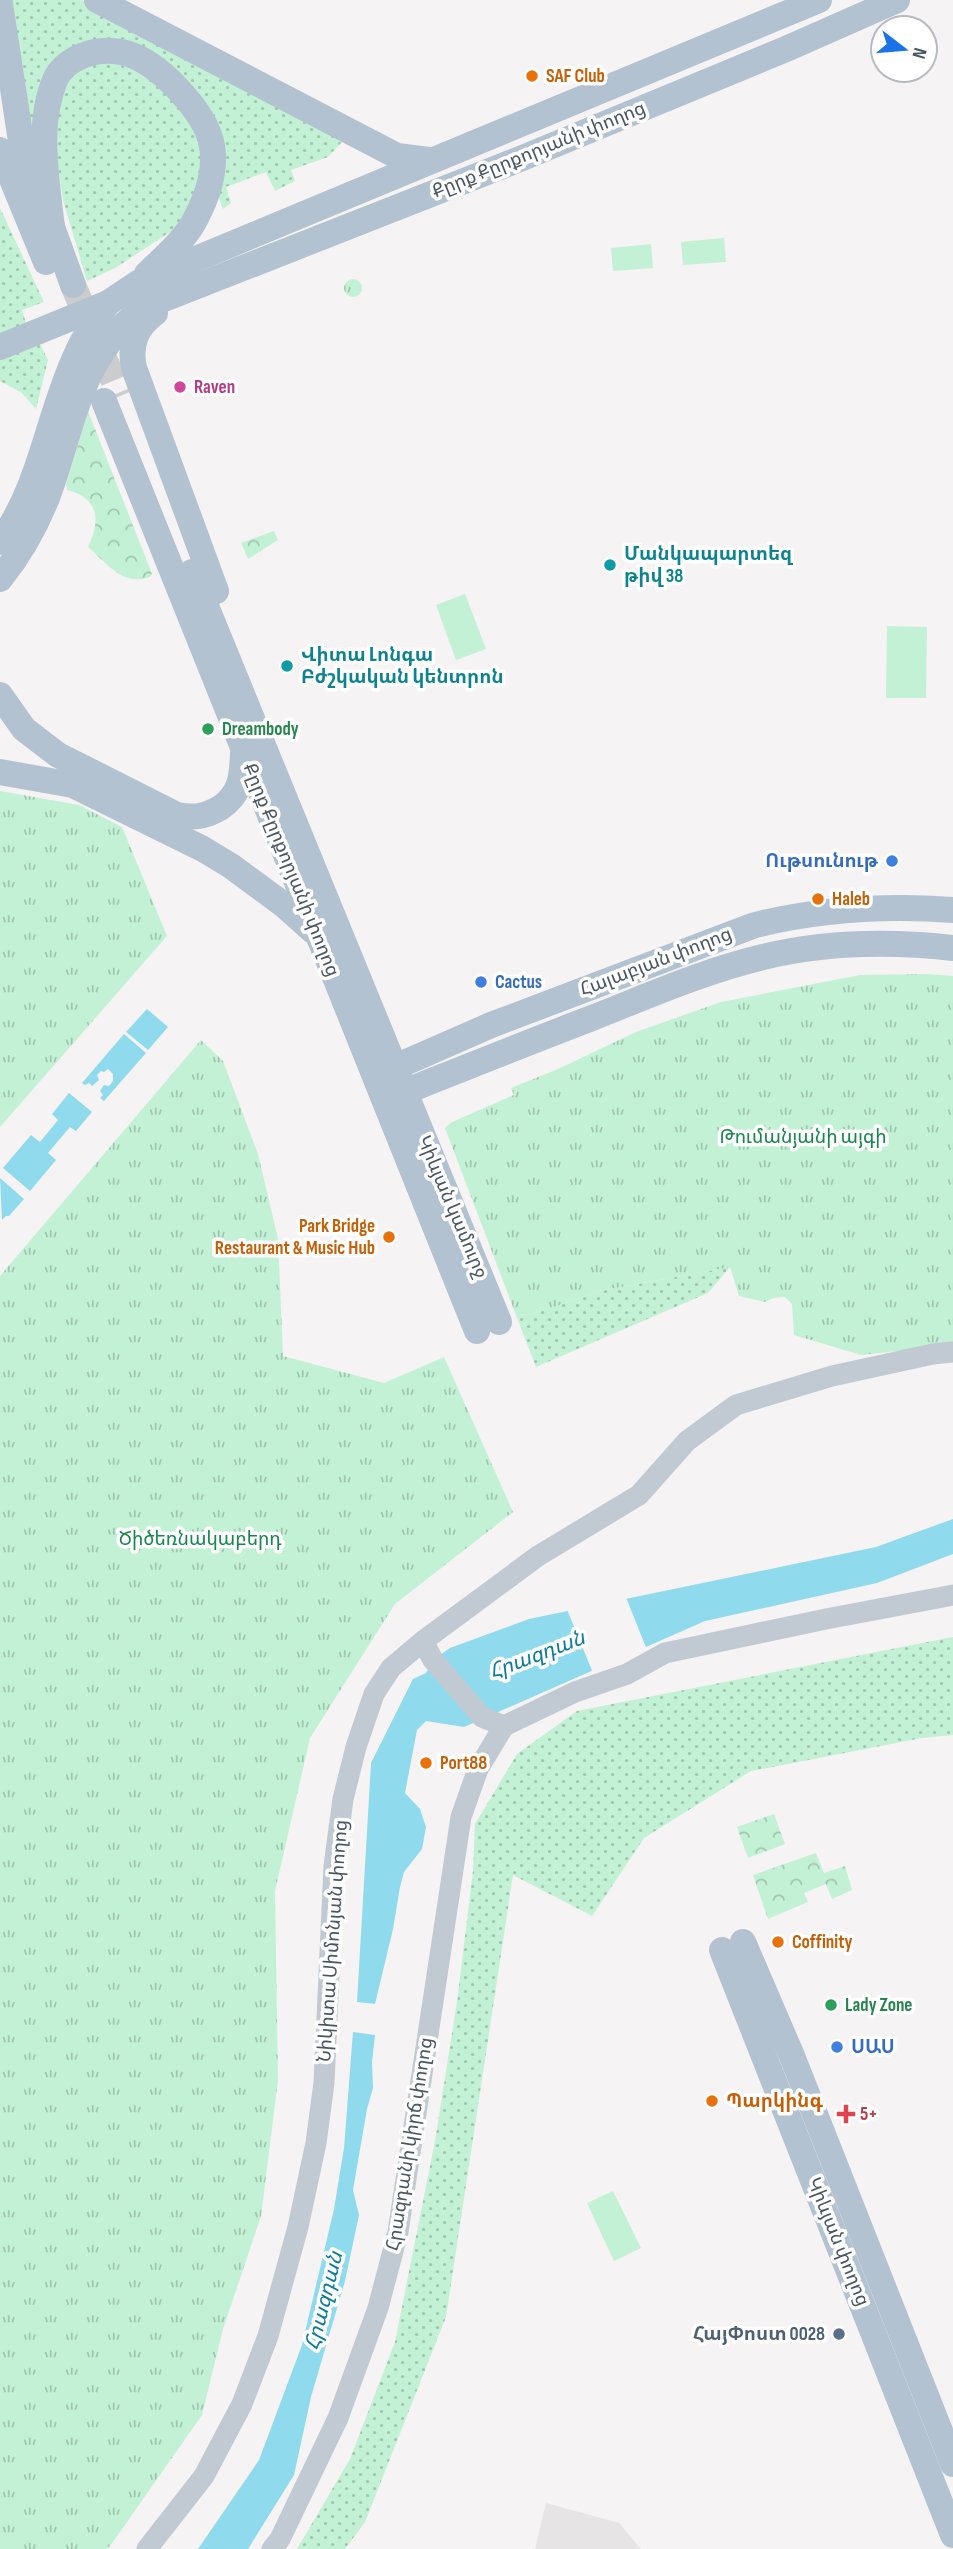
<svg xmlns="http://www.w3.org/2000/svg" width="953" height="2549" font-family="'Sofia Sans Condensed','Noto Sans Armenian',sans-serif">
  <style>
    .education { fill: #e6e4e5 }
    .grass { fill: url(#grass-dots) }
    .forest { fill: url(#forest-crowns) }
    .park { fill: url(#park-tufts) }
    .pitch { fill: #c3f1d5 }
    .water { fill: #90daee }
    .pier { fill: #f5f3f3 }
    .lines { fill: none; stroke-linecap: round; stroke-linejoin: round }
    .primary-tunnel { stroke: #caccce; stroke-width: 26; stroke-dasharray: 26 13; stroke-linecap: butt }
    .tertiary { stroke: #c1cad2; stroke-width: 21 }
    .primary { stroke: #b3c2d1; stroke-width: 26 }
    .food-dot { fill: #e8710a; stroke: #fff; stroke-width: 2.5 }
    .hotel-dot { fill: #d1479c; stroke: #fff; stroke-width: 2.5 }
    .culture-dot { fill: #0f9aa8; stroke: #fff; stroke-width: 2.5 }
    .leisure-dot { fill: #2e9e5b; stroke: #fff; stroke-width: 2.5 }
    .shop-dot { fill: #3f7fe0; stroke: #fff; stroke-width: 2.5 }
    .health-dot { fill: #e0444e; stroke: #fff; stroke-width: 2.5 }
    .service-dot { fill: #5c6f8a; stroke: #fff; stroke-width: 2.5 }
    .labels { text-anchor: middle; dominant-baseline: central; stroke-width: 7; stroke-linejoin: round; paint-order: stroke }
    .food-label { font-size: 19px; font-weight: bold; fill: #c56008; stroke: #fff; text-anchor: start }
    .street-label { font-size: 19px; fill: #4a5661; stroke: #fff }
    .hotel-label { font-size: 19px; font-weight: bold; fill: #b23c85; stroke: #fff; text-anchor: start }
    .culture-label { font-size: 19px; font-weight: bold; fill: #0d838f; stroke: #fff; text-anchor: start }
    .leisure-label { font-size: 19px; font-weight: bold; fill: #27864d; stroke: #fff; text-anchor: start }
    .shop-label { font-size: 19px; font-weight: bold; fill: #366cbe; stroke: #fff; text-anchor: start }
    .park-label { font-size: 19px; fill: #17864f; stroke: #fff }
    .health-label { font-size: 19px; font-weight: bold; fill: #be3a42; stroke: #fff; text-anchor: start }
    .service-label { font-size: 19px; font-weight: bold; fill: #4e5e75; stroke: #fff; text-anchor: end }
    .water-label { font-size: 21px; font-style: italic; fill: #0c7c9b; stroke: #fff }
  </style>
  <defs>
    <pattern id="grass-dots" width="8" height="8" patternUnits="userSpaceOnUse" patternTransform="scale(1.75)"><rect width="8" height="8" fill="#c3f1d5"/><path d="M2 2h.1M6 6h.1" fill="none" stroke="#a0c6b0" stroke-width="1.8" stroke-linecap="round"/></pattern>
    <pattern id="forest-crowns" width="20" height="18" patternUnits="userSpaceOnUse" patternTransform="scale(1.75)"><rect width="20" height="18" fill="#c3f1d5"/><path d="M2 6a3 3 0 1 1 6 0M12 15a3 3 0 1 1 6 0" fill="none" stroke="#a0c6b0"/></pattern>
    <pattern id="park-tufts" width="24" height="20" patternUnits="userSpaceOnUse" patternTransform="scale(1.75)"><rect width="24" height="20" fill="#c3f1d5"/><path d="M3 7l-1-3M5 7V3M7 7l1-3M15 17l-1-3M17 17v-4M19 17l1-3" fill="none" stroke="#a0c6b0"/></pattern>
  </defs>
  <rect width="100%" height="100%" fill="#f5f3f3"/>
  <path class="education" d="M 546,2503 L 619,2523 L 641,2549 L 535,2549 Z"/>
  <g class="grass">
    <path d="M 7,0 L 82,0 L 343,141 L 328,157 L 291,170 L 295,181 L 275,191 L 266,172 L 226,187 L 231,203 L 223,209 L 218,196 L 223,164 L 161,63 L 65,53 L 39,161 L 17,75 Z"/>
    <path d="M 116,60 L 149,73 L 198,131 L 203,179 L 184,223 L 115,268 L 87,281 L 63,200 L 56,153 L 60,89 L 72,75 L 93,62 Z"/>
    <path d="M 0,208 L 44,302 L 22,310 L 27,326 L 0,337 Z"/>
    <path d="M 39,342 L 48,360 L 36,409 L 22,393 L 0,381 L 0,359 Z"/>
    <path d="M 730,1267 L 708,1293 L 536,1367 L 516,1315 L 532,1314 L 605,1290 Z"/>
    <path d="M 953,1637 L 953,1735 L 922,1738 L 751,1771 L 644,1838 L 592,1916 L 513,1875 L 446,2317 L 365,2522 L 345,2549 L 297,2549 L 350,2459 L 395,2342 L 435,2141 L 457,2002 L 473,1871 L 475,1824 L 517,1754 L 577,1711 Z"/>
  </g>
  <g class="forest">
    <path d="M 88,411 L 152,574 L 150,577 C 123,587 107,563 88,547 C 101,520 99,498 67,490 L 66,484 Z"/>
    <path d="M 274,531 L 278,540 L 248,559 L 241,543 Z"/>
    <path d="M 774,1814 L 785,1844 L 748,1858 L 737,1827 Z"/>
    <path d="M 816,1853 L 824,1873 L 845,1866 L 852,1890 L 832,1899 L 826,1884 L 804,1893 L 808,1902 L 768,1919 L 753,1875 Z"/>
  </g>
  <g class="park">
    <circle cx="353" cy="288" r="9"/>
    <path d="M 0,791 L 79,805 L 122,827 L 167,936 L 0,1127 Z"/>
    <path d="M 928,974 L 953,976 L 953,1345 L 861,1355 L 794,1335 L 792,1304 L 785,1297 L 773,1298 L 765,1302 L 739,1296 L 730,1267 L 605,1290 L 532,1314 L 516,1315 L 445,1128 L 452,1122 L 514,1095 L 511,1088 L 558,1069 L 636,1032 L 721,1002 L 860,975 Z"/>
    <path d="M 201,1040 L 223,1061 L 258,1154 L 278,1239 L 283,1356 L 384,1383 L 444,1357 L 513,1512 L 395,1604 L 310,1738 L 275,1891 L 278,2080 L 261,2216 L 223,2329 L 202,2415 L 108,2549 L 0,2549 L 0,1276 Z"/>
  </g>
  <g class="pitch">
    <path d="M 724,238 L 726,262 L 683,265 L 681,242 Z"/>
    <path d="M 651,244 L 653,268 L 613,271 L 611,248 Z"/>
    <path d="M 465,594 L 486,649 L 456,660 L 436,605 Z"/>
    <path d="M 887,626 L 927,627 L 926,698 L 886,698 Z"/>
    <path d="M 613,2191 L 641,2248 L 614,2261 L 587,2203 Z"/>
  </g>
  <g class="water">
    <path d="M 147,1009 L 168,1027 L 148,1050 L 126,1032 Z"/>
    <path d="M 124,1034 L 146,1053 L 104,1101 L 100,1098 L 103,1095 L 100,1091 L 104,1085 L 109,1086 L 113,1081 L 113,1074 L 108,1069 L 104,1072 L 101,1071 L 97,1075 L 99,1080 L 92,1086 L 89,1083 L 85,1085 L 82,1083 Z"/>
    <path d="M 69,1093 L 92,1112 L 76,1131 L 70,1127 L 48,1153 L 56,1160 L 30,1191 L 3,1168 L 31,1135 L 40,1142 L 58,1120 L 52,1114 Z"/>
    <path d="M 0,1178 L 24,1199 L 9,1216 L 6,1216 L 2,1220 Z"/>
    <path d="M 953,1519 L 953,1554 L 877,1583 L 705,1621 L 464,1727 L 426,1721 L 417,1730 L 405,1793 L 420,1809 L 426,1827 L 422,1849 L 404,1872 L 400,1887 L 393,1929 L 375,2004 L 357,2002 L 371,1763 L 413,1679 L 426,1673 L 433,1660 L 450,1648 L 529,1619 L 876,1547 Z"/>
    <path d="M 353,2032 L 375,2035 L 372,2062 L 373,2088 L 367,2109 L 353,2190 L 359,2215 L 345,2281 L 311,2397 L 294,2475 L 248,2549 L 198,2549 L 259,2460 L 302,2345 L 334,2209 L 344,2148 Z"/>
  </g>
  <path class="pier" d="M 625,1595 L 647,1650 L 593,1673 L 566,1607 Z"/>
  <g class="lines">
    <path class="primary-tunnel" d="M 73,285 L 120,396"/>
    <g class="tertiary">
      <path d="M 423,1641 L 433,1660 L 482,1717 L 504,1726"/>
      <path d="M 504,1726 L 575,1692 L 627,1674 L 665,1653 L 826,1619 L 953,1595"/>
      <path d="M 147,2549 L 204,2476 L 242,2404 L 268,2336 L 298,2227 L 316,2143 L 324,2083 L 334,1866 L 343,1799 L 356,1747 L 374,1694 L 391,1668 L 423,1641 L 538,1556 L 639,1495 L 687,1441 L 736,1405 L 832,1376 L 933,1354 L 953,1352"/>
      <path d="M 272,2549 L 280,2539 L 338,2418 L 378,2308 L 398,2232 L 461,1817 L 478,1769 L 504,1726"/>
    </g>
    <g class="primary">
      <path d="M 97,0 L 397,156 L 429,160"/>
      <path d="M 0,4 L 21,141 L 73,285"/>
      <path d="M 0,150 L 46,262"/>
      <path d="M 52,228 C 47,180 36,126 55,80 C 60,68 70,61 82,56 C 98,49 118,49 134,56 C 163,68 207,114 212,146 C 216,170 207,197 196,218 C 185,240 164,257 147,274"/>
      <path d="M 155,313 C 136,327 129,344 134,368 L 216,591"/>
      <path d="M 0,347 L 108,303 L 138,283 L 819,0"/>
      <path d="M 104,401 L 477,1331"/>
      <path d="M 0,542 C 41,487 48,414 77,353 C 85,335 96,319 108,303"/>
      <path d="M 192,572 L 499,1322"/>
      <path d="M 0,579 C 20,554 36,526 48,495 C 74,425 80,350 149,305 L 520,159 L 786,49 L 897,0"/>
      <path d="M 0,695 L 24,729 L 58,755 L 177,815 C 194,818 204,817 220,808 C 241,794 242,777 243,754"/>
      <path d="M 0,772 L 73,785 L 203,849 L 231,866 L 284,905 L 312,930"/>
      <path d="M 387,1082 L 393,1068 L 491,1025 L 755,925 C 820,909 886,905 953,910"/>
      <path d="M 387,1089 L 395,1093 L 404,1092 C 467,1067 529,1042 592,1018 C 648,996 704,971 763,957 C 825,942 890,941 953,948"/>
      <path d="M 743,1942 L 792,2056 L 953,2464"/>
      <path d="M 722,1950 L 953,2535"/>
    </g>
  </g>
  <g class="food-dot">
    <circle cx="532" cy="76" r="7"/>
    <circle cx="818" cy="899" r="7"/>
    <circle cx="389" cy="1237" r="7"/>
    <circle cx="426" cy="1763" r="7"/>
    <circle cx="778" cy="1942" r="7"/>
    <circle cx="712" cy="2101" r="7"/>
  </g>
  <circle class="hotel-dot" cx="180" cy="387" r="7"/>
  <g class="culture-dot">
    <circle cx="610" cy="565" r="7"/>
    <circle cx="287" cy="666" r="7"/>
  </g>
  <g class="leisure-dot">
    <circle cx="208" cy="729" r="7"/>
    <circle cx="831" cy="2005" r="7"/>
  </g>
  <g class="shop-dot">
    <circle cx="892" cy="861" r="7"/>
    <circle cx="481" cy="982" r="7"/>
    <circle cx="837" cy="2047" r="7"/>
  </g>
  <path class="health-dot" d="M842.5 2103.5h7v7h7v7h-7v7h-7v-7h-7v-7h7z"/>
  <circle class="service-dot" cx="839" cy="2334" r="7"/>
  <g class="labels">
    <g class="food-label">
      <text x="546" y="76">SAF Club</text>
      <text x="832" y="899">Haleb</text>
      <text x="375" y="1226" text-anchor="end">Park Bridge<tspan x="375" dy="22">Restaurant &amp; Music Hub</tspan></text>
      <text x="440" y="1763">Port88</text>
      <text x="792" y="1942">Coffinity</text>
      <text x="726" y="2101">Պարկինգ</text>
    </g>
    <g class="street-label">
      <text transform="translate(539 150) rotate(-22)">Քըրք Քըրքորյանի փողոց</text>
      <text transform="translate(291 870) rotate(68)">Քըրք Քըրքորյանի փողոց</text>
      <text transform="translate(656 962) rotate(-21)">Հալաբյան փողոց</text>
      <text transform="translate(452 1207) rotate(67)">Կիևյան կամուրջ</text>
      <text transform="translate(333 1941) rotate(-86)">Նիկիտա Սիմոնյան փողոց</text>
      <text transform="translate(410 2144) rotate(-81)">Հրազդանի կիրճ փողոց</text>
      <text transform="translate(838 2242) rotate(68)">Կիևյան փողոց</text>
    </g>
    <g class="hotel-label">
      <text x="194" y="387">Raven</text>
    </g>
    <g class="culture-label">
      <text x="624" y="554">Մանկապարտեզ<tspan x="624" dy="22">թիվ 38</tspan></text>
      <text x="301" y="655">Վիտա Լոնգա<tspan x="301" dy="22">Բժշկական կենտրոն</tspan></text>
    </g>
    <g class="leisure-label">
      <text x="222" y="729">Dreambody</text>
      <text x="845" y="2005">Lady Zone</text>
    </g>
    <g class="shop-label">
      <text x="878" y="861" text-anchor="end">Ութսունութ</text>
      <text x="495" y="982">Cactus</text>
      <text x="851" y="2047">ՍԱՍ</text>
    </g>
    <g class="park-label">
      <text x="803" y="1137">Թումանյանի այգի</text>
      <text x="200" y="1539">Ծիծեռնակաբերդ</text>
    </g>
    <g class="health-label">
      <text x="860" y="2114">5+</text>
    </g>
    <g class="service-label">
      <text x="825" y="2334">ՀայՓոստ 0028</text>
    </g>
    <g class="water-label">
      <text transform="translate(537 1655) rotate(-21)">Հրազդան</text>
      <text transform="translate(324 2301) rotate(-76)">Հրազդան</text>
    </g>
  </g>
  <g transform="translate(904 49) rotate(106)"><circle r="33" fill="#ffffff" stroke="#b7bbc0" stroke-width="2"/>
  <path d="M0-5L12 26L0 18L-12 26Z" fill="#1a73e8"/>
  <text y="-10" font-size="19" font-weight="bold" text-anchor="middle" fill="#4a5661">N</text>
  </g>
</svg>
